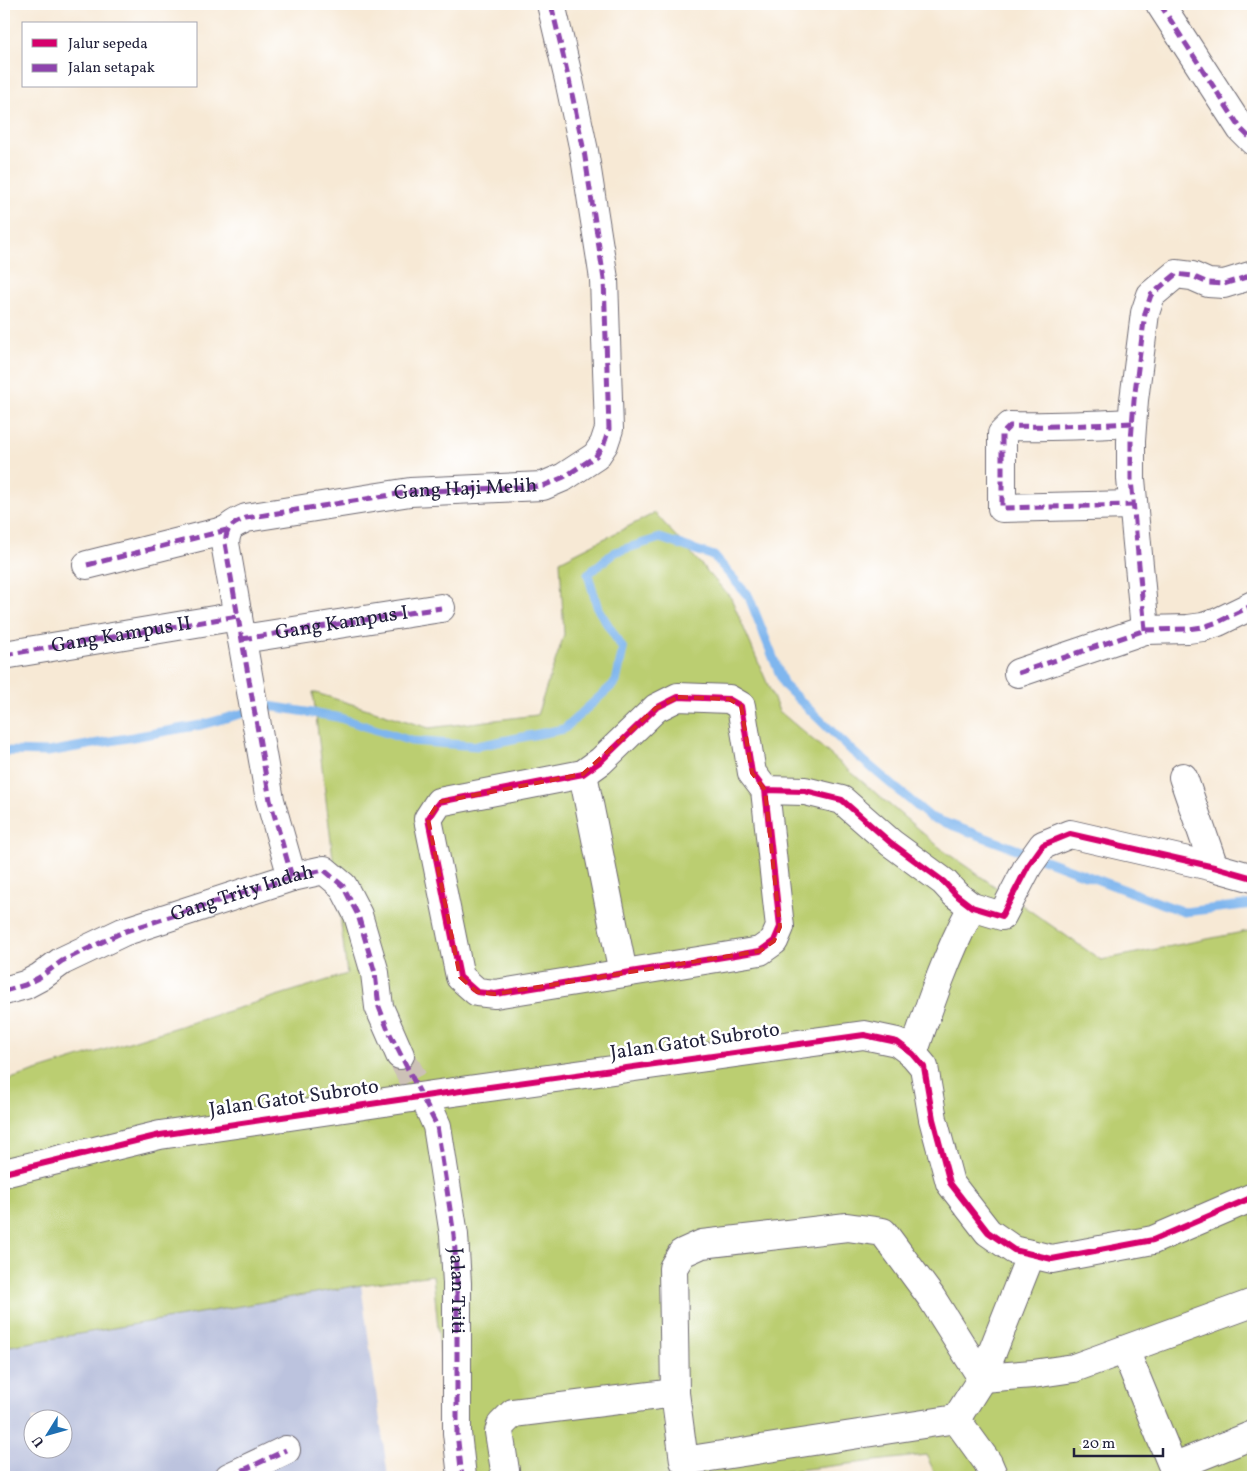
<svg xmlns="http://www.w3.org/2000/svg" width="1257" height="1481" font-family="Vollkorn,serif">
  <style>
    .industrial { fill: #bcc3de; fill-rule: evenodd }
    .green { fill: #bbce71; stroke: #6e7856 }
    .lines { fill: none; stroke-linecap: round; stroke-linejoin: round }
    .stream { stroke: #7fb6ee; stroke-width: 9 }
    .minor-tunnel { stroke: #ccc1b6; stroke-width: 28; stroke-dasharray: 28 14; stroke-linecap: butt }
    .minor-casing { stroke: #6d6871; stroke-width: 30 }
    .minor { stroke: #fff; stroke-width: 28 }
    .quiet { stroke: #8e44ad; stroke-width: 5; stroke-dasharray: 10 5; stroke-linecap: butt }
    .cycleway-casing { stroke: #fff; stroke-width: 9 }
    .cycleway { stroke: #d6006c; stroke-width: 6 }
    .marked { fill: none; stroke: #d62828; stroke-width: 4; stroke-dasharray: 10 6; stroke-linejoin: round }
    .labels { text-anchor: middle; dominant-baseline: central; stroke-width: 5; stroke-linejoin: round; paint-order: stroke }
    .street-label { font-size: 20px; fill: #22223b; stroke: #fff }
  </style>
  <rect width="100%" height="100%" fill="#fff"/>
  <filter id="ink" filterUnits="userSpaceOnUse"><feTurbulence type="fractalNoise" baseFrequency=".02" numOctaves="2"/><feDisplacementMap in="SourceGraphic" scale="10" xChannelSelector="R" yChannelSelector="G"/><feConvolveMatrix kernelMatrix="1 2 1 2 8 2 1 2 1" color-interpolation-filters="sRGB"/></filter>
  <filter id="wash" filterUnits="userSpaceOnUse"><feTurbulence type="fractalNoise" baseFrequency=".0096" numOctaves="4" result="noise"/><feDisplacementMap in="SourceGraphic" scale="20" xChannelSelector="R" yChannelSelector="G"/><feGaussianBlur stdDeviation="1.12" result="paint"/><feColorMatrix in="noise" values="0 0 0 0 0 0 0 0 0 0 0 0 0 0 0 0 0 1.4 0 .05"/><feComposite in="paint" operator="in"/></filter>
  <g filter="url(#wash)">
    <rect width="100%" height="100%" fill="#f7e9d5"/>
    <path class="industrial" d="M 361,1285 L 388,1477 L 4,1477 L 4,1347 ZM 32,1418 L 62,1418 L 62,1448 L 32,1448 Z"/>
    <path class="green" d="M 655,513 L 731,598 L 779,711 L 944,851 L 1101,960 L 1253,930 L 1253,1477 L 937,1477 L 926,1455 L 738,1477 L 452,1477 L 433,1275 L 361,1285 L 4,1347 L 4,1081 L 347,974 L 313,692 L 429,728 L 537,715 L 564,635 L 560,561 Z"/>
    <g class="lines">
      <path class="stream" d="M 4,751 L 48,752 L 201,725 L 269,706 L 337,717 L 411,741 L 477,746 L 564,729 L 616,682 L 623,649 L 598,609 L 588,574 L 615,552 L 660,538 L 714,556 L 749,597 L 784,685 L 852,751 L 930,817 L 1184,912 L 1253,904"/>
    </g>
  </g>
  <g filter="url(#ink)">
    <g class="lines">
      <path class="minor-tunnel" d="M 400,1055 L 429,1108"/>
      <g class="minor-casing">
        <g id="minor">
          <path d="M 1160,4 L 1241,129 L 1253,141"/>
          <path d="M 1132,423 C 1092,425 1051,427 1010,426 L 1002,434 L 1002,508 L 1133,505"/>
          <path d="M 87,565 L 227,530"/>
          <path d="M 1145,630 L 1131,479 L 1131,441 L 1134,400 L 1145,313 L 1151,295 L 1176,274 L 1192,276 L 1208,283 L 1224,284 L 1253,275"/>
          <path d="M 242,639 L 441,608"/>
          <path d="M 4,655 L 238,616"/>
          <path d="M 1018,673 L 1145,630 L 1188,629 L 1203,627 L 1218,622 L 1253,605"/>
          <path d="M 583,774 L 623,973"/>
          <path d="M 1183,777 L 1214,867"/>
          <path d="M 765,790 L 780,927 L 774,941 L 760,951 L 495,994 L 477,992 L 460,977 L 428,819 L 439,802 L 583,774 L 601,761 L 656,708 L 678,697 L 729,699 L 741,706 L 752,773 L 765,790 L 805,791 L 842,800 L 891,843 L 944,882 L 955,894 L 972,907 L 1002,916 L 1028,866 L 1043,845 L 1070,834 L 1214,867 L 1253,878"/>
          <path d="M 292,877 L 270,800 L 225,543 C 227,526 231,525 246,518 L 410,492 L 543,486 L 564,477 L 596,456 L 604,444 L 609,429 L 604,279 L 584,151 L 569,80 L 551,4"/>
          <path id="s1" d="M 4,991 L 25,985 L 40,977 L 62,961 L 123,932 L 292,877 L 324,870 L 343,886 L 358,915 L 375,973 L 379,1007 L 400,1055"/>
          <path d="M 913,1054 C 930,1004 947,954 972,907"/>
          <path d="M 429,1108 L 437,1126 L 454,1235 L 457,1283 L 457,1433 L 462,1477"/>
          <path d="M 4,1173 L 160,1135 L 432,1095 L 864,1035 L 897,1042 L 913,1054 L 924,1067 L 933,1119 L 950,1183 L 988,1232 L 1014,1250 L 1052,1259 L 1153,1240 L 1253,1197"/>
          <path d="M 1125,1350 L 1177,1477"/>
          <path d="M 982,1378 L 931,1297 L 883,1232 L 847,1227 L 702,1244 L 682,1253 L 673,1268 L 675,1393 L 684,1461 L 956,1419 L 988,1463 L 994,1477"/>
          <path d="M 982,1378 L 1033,1374 L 1074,1368 L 1253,1303"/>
          <path d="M 956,1419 L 982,1378 L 1031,1254"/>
          <path d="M 1173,1467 L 1253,1435"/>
          <path d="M 229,1477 L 286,1450"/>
          <path d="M 506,1477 L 499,1432 L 501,1425 L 513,1413 L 675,1393"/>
        </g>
      </g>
      <use href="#minor" class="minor"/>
      <g class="quiet">
        <path d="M 1160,4 L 1241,129 L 1253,141"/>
        <path d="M 1132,423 C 1092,425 1051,427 1010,426 L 1002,434 L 1002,508 L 1133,505"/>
        <path d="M 87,565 L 227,530"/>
        <path d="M 1145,630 L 1131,479 L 1131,441 L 1134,400 L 1145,313 L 1151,295 L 1176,274 L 1192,276 L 1208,283 L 1224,284 L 1253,275"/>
        <path id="s2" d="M 242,639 L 441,608"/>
        <path id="s3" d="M 4,655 L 238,616"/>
        <path d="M 1018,673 L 1145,630 L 1188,629 L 1203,627 L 1218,622 L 1253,605"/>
        <path id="s4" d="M 292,877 L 270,800 L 225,543 C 227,526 231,525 246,518 L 410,492 L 543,486 L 564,477 L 596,456 L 604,444 L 609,429 L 604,279 L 584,151 L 569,80 L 551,4"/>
        <path id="s5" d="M 4,991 L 25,985 L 40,977 L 62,961 L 123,932 L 292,877 L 324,870 L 343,886 L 358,915 L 375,973 L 379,1007 L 388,1030 L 437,1126 L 454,1235 L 457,1283 L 457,1433 L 462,1477"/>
        <path d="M 229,1477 L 286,1450"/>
      </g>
      <g class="cycleway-casing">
        <g id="cycleway">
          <path d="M 765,790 L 780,927 L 774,941 L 760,951 L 495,994 L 477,992 L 460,977 L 428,819 L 439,802 L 583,774 L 601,761 L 656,708 L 678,697 L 729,699 L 741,706 L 752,773 L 765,790 L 805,791 L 842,800 L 891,843 L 944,882 L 955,894 L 972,907 L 1002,916 L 1028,866 L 1043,845 L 1070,834 L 1214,867 L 1253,878"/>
          <path d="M 4,1173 L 160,1135 L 432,1095 L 864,1035 L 897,1042 L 913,1054 L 924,1067 L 933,1119 L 950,1183 L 988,1232 L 1014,1250 L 1052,1259 L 1153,1240 L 1253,1197"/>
        </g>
      </g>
      <use href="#cycleway" class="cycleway"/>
    </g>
  </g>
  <path class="marked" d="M 678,697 L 729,699 L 741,706 L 752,773 L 765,790 L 780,927 L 774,941 L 760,951 L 495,994 L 477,992 L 460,977 L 428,819 L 439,802 L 583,774 L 656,708 Z"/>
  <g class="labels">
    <g class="street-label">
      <text stroke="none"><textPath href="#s4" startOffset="598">Gang Haji Melih</textPath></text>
      <text stroke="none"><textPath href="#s2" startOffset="101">Gang Kampus I</textPath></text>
      <text stroke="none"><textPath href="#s3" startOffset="119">Gang Kampus II</textPath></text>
      <text stroke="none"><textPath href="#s1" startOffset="259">Gang Trity Indah</textPath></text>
      <text transform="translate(695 1042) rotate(-8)">Jalan Gatot Subroto</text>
      <text transform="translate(294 1099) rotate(-8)">Jalan Gatot Subroto</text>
      <text stroke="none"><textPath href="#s5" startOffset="795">Jalan Triti</textPath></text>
    </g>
  </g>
  <rect width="1257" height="1481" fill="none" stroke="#fff" stroke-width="20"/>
  <rect x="22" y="22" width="175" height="65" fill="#ffffff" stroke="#a7a7b1"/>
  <rect x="32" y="39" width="25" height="8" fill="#d6006c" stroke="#a7a7b1"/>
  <text x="68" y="48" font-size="15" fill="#22223b">Jalur sepeda</text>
  <rect x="32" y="64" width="25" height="8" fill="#8e44ad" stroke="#a7a7b1"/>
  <text x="68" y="72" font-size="15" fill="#22223b">Jalan setapak</text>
  <g transform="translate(48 1434) rotate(233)"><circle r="24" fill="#ffffff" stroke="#a7a7b1"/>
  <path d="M0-4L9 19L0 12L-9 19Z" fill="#1f6fb2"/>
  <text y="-8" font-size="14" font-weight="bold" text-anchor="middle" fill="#22223b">U</text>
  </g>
  <path d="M1074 1448v8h89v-8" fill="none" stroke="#22223b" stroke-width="2.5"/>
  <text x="1082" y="1448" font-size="15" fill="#22223b" stroke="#ffffff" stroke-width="4" paint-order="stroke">20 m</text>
</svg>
